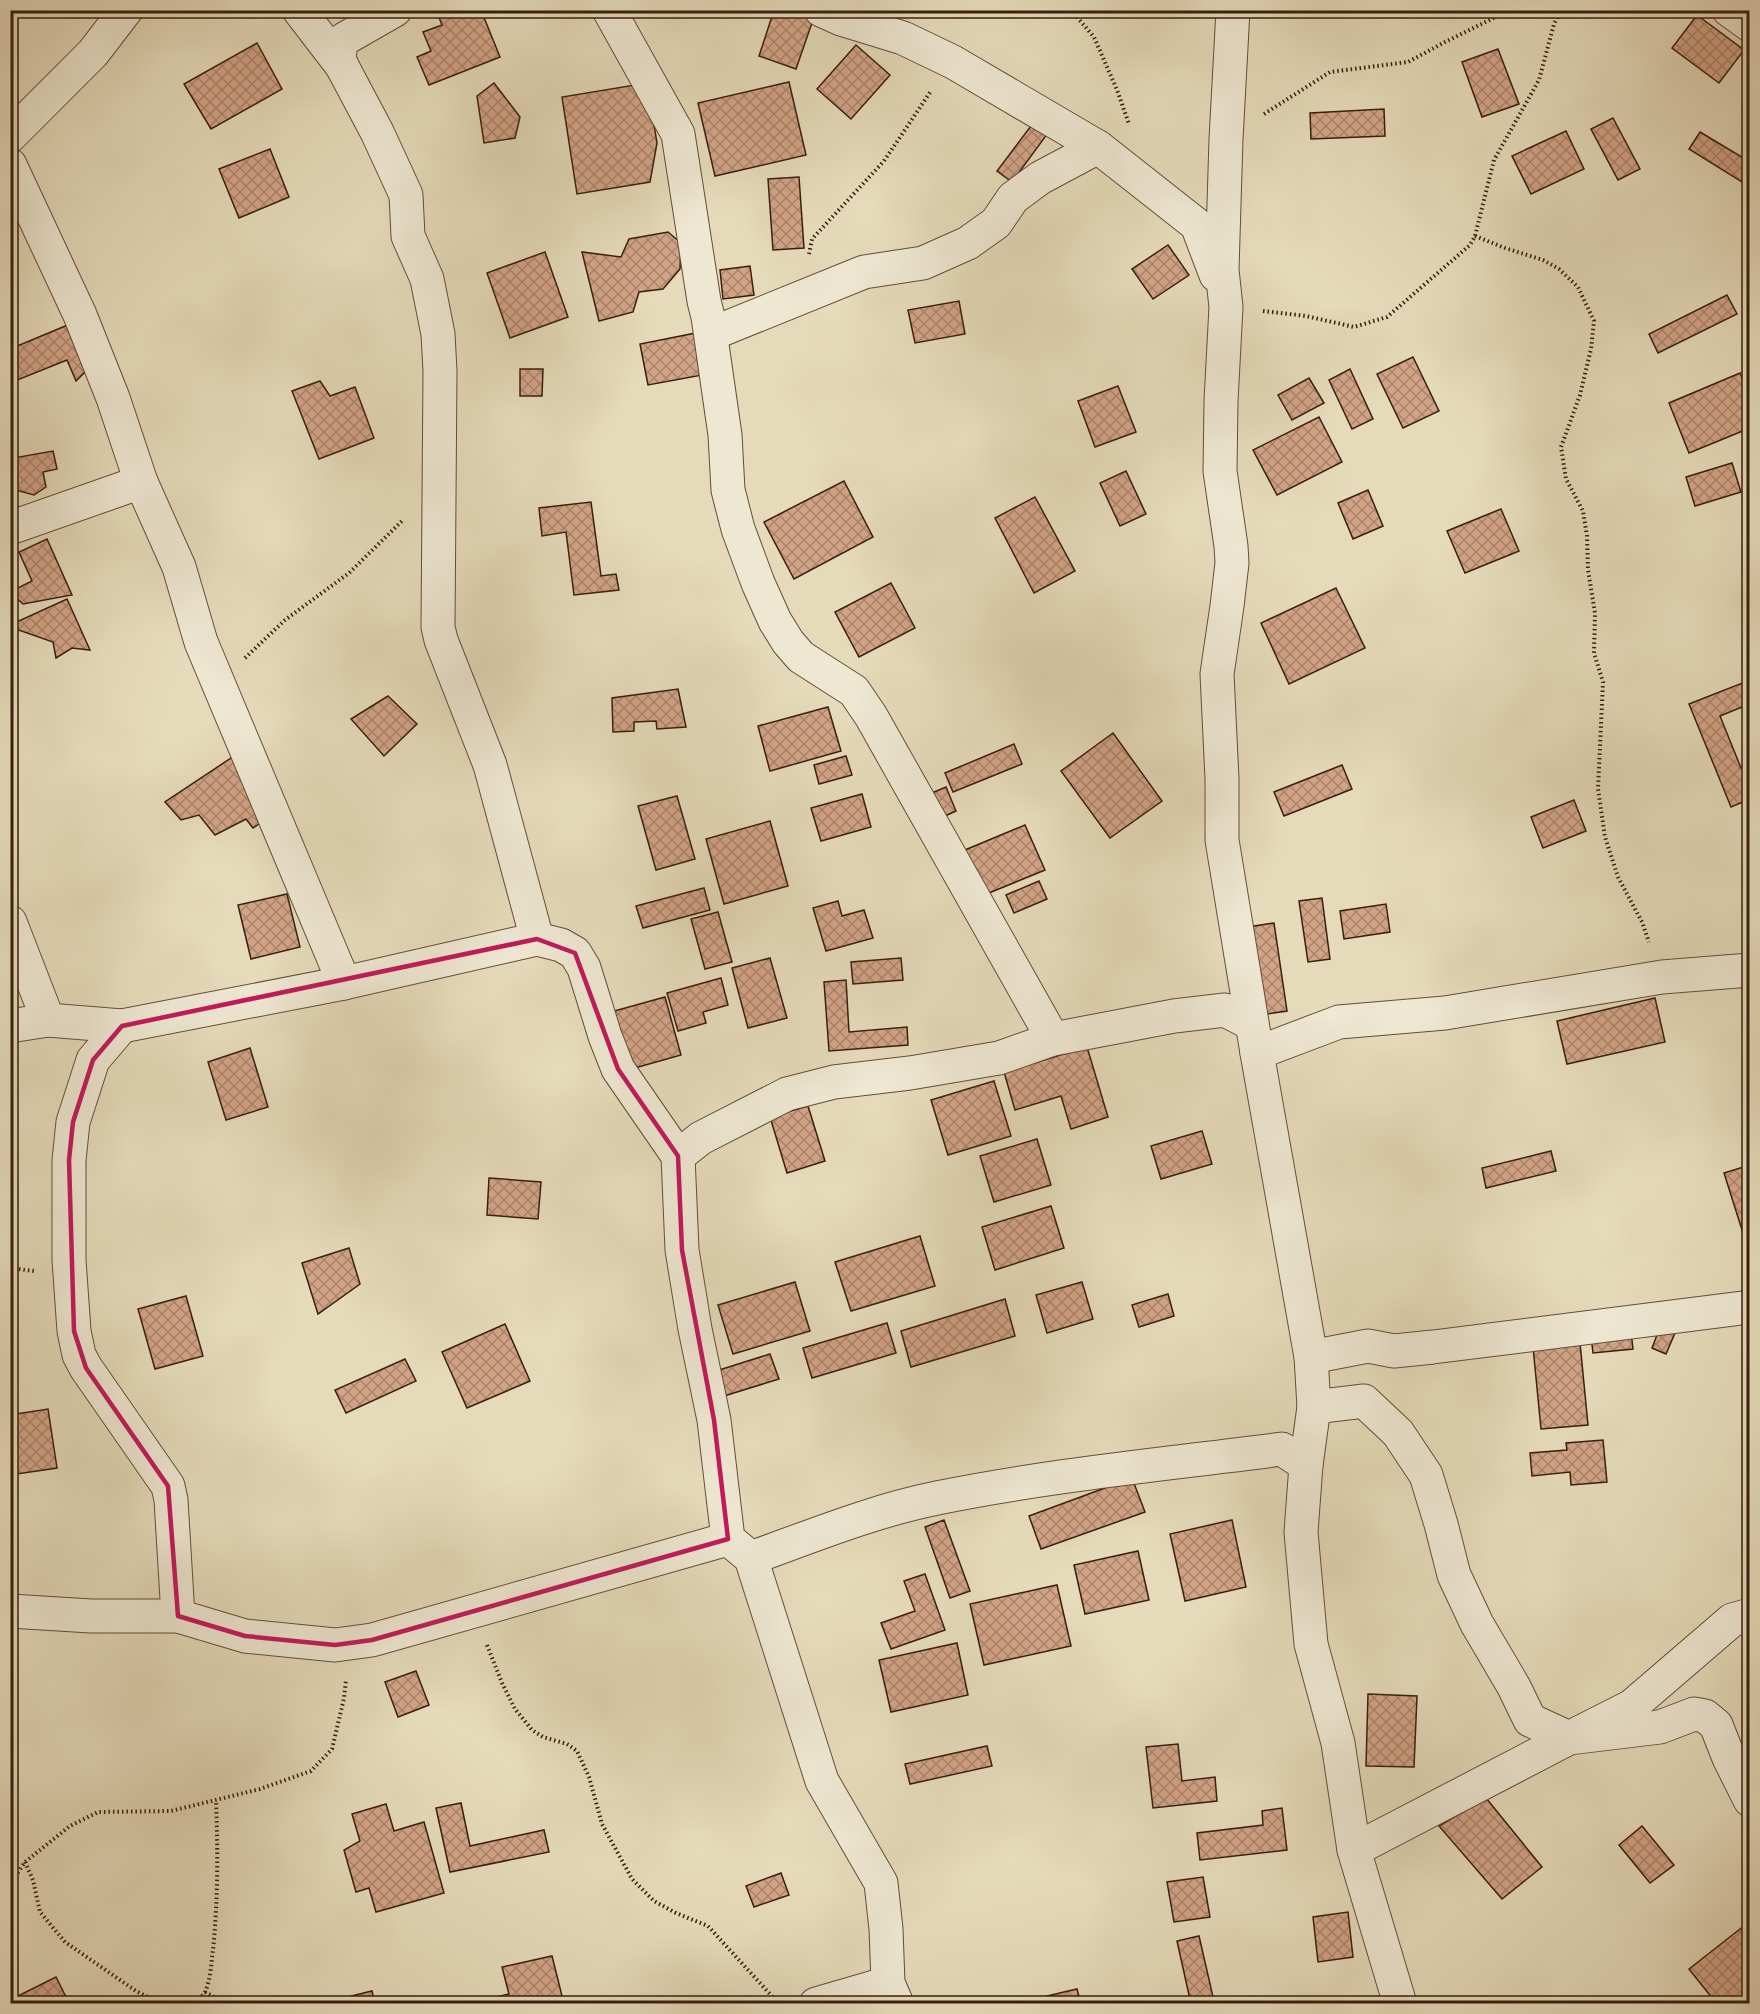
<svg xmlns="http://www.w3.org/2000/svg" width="1760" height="2014" font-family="Vollkorn,serif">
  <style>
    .building { fill: url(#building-cross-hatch); stroke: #381e0e; stroke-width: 1.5 }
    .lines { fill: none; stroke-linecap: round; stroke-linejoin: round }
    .street-casing { stroke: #634d39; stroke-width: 35 }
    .path { stroke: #381e0e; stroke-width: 4; stroke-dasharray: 1.5 3; stroke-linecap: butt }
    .street { stroke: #eee7d2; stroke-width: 33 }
    .marked { fill: none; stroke: #c2185b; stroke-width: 4.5; stroke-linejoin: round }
  </style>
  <defs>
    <pattern id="building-cross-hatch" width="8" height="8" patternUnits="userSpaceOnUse" patternTransform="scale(1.5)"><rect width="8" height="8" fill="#d2a386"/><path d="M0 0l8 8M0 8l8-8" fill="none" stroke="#ab846c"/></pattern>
  </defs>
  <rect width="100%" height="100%" fill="#e5daba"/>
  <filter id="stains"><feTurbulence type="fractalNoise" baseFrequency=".00333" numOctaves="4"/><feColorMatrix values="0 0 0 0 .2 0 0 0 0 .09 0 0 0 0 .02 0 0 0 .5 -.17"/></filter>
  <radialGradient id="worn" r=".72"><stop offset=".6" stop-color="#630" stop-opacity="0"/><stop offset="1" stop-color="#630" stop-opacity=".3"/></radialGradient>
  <g class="building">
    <path d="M 436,10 L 481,10 L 500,57 L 429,85 L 417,57 L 431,51 L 423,32 L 442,25 Z"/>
    <path d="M 774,10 L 796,10 L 814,17 L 796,69 L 759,56 Z"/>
    <path d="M 1697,15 L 1744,50 L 1719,83 L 1672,48 Z"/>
    <path d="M 257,43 L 282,89 L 211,129 L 184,84 Z"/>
    <path d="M 856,45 L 890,75 L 851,119 L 817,89 Z"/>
    <path d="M 1498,49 L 1519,104 L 1482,117 L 1462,62 Z"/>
    <path d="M 789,82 L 806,155 L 715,176 L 698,103 Z"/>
    <path d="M 494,83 L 520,117 L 515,138 L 484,143 L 477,96 Z"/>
    <path d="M 647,83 L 657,143 L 650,182 L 577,194 L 562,97 Z"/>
    <path d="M 1384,109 L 1385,136 L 1311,139 L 1310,113 Z"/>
    <path d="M 1613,118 L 1640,169 L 1618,180 L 1591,129 Z"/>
    <path d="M 1034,122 L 1048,133 L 1012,182 L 997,171 Z"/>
    <path d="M 1566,131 L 1584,169 L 1531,194 L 1512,156 Z"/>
    <path d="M 1700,132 L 1750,162 L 1750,187 L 1689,149 Z"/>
    <path d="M 270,149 L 289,197 L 239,218 L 219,169 Z"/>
    <path d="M 799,177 L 804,248 L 773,250 L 768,179 Z"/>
    <path d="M 668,232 L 681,243 L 680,269 L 663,289 L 639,292 L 633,312 L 599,321 L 582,252 L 621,257 L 629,239 Z"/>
    <path d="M 1168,245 L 1189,275 L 1153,299 L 1132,269 Z"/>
    <path d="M 545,252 L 568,317 L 510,338 L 487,273 Z"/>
    <path d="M 750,266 L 754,295 L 723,299 L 720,270 Z"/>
    <path d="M 1727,295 L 1737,314 L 1658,353 L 1649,334 Z"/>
    <path d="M 959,301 L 965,334 L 915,343 L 908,310 Z"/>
    <path d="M 70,324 L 89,368 L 76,381 L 67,360 L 10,383 L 10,349 Z"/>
    <path d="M 701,332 L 708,374 L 648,385 L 640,344 Z"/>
    <path d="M 1413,357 L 1439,411 L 1403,428 L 1377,374 Z"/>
    <path d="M 520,369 L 543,369 L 542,396 L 520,396 Z"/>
    <path d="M 1350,369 L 1373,419 L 1352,429 L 1329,380 Z"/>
    <path d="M 1740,373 L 1750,396 L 1750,428 L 1689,453 L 1669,403 Z"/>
    <path d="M 1309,378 L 1324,403 L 1292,420 L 1278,395 Z"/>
    <path d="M 320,381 L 330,396 L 355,387 L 374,438 L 319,459 L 292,391 Z"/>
    <path d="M 1118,386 L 1136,432 L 1095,447 L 1078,401 Z"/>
    <path d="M 1319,417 L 1342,462 L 1277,495 L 1253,450 Z"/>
    <path d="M 53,451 L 57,469 L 43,472 L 46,487 L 34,495 L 16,490 L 10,493 L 10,452 L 14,458 Z"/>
    <path d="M 1732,463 L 1741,492 L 1695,506 L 1686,477 Z"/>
    <path d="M 1126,471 L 1146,514 L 1120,526 L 1100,483 Z"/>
    <path d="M 844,481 L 873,537 L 794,579 L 764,522 Z"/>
    <path d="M 1368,490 L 1383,526 L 1353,539 L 1338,503 Z"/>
    <path d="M 1035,497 L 1075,571 L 1034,593 L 995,518 Z"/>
    <path d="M 591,502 L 601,576 L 616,574 L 619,590 L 574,595 L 566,532 L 542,536 L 539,508 Z"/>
    <path d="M 1501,509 L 1519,551 L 1465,573 L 1447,531 Z"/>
    <path d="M 47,539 L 72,595 L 23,604 L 10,592 L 32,581 L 19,552 Z"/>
    <path d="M 891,583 L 915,628 L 859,657 L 835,612 Z"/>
    <path d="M 1336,588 L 1365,648 L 1289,684 L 1261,623 Z"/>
    <path d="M 67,599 L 90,650 L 72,648 L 56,658 L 53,642 L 10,627 L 10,625 Z"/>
    <path d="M 1750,680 L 1750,725 L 1742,707 L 1720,716 L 1741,768 L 1750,764 L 1750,799 L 1731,807 L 1689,704 Z"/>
    <path d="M 678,689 L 686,727 L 657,729 L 656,721 L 634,722 L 634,731 L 613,732 L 612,698 Z"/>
    <path d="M 388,696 L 417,724 L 384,756 L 351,719 Z"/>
    <path d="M 828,707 L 841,751 L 770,771 L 758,726 Z"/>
    <path d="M 1113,733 L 1162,801 L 1110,838 L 1061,771 Z"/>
    <path d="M 1014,744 L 1022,764 L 953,792 L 945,773 Z"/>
    <path d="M 243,750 L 274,814 L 253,828 L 246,819 L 215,835 L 199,815 L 181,820 L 165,802 Z"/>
    <path d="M 846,756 L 852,775 L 819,784 L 814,765 Z"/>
    <path d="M 1342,765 L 1352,789 L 1284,816 L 1274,792 Z"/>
    <path d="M 946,787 L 956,811 L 925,825 L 915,800 Z"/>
    <path d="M 862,794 L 871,827 L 821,841 L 811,808 Z"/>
    <path d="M 677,796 L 695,859 L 656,870 L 638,806 Z"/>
    <path d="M 1574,800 L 1586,831 L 1543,848 L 1531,817 Z"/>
    <path d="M 770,821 L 788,886 L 724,904 L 706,839 Z"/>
    <path d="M 1025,825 L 1045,870 L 984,895 L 965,850 Z"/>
    <path d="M 1039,881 L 1047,899 L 1014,913 L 1006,895 Z"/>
    <path d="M 704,888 L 710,910 L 643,928 L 636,906 Z"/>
    <path d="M 287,894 L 300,947 L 251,959 L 238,905 Z"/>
    <path d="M 1322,898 L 1330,959 L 1308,962 L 1299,901 Z"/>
    <path d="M 838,901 L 842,916 L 864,910 L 873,938 L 826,951 L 813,908 Z"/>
    <path d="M 1386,904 L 1390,932 L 1344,939 L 1340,911 Z"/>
    <path d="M 718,912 L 732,962 L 705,969 L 691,919 Z"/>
    <path d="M 1274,923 L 1287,1011 L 1261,1015 L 1248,927 Z"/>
    <path d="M 770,958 L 787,1018 L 748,1028 L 732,968 Z"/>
    <path d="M 901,958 L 903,980 L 853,984 L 851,962 Z"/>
    <path d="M 721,978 L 728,1005 L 703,1012 L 706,1023 L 678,1031 L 667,993 Z"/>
    <path d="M 846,980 L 849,1032 L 907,1027 L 908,1045 L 829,1051 L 824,982 Z"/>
    <path d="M 665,997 L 681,1055 L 624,1071 L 607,1013 Z"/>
    <path d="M 1655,998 L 1665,1042 L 1567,1064 L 1557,1021 Z"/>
    <path d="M 1087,1047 L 1108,1117 L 1071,1129 L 1061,1096 L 1015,1110 L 1004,1072 Z"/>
    <path d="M 250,1048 L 268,1107 L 226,1120 L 208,1062 Z"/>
    <path d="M 994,1081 L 1011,1136 L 948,1155 L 931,1100 Z"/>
    <path d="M 808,1106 L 825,1161 L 787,1173 L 770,1117 Z"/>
    <path d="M 1202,1131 L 1212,1164 L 1161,1179 L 1151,1146 Z"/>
    <path d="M 1037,1139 L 1051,1185 L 994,1202 L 980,1156 Z"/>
    <path d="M 1551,1151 L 1556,1171 L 1486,1188 L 1482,1168 Z"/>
    <path d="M 1750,1165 L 1750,1252 L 1749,1252 L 1724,1173 Z"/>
    <path d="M 489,1178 L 541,1182 L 538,1219 L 487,1215 Z"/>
    <path d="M 1051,1206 L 1064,1248 L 995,1270 L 982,1227 Z"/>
    <path d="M 920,1236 L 935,1286 L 851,1311 L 835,1262 Z"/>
    <path d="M 349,1248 L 360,1284 L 318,1314 L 302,1263 Z"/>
    <path d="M 795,1282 L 810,1331 L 733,1354 L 718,1305 Z"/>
    <path d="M 1082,1282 L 1093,1319 L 1047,1333 L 1036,1295 Z"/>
    <path d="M 1168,1294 L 1174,1316 L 1139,1327 L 1132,1305 Z"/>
    <path d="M 186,1296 L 203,1356 L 155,1369 L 138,1309 Z"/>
    <path d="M 1005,1299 L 1015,1336 L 911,1367 L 901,1331 Z"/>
    <rect x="10" y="1320" width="5" height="25"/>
    <path d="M 887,1323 L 896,1353 L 812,1378 L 803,1348 Z"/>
    <path d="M 505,1324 L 530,1381 L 467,1408 L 442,1352 Z"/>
    <path d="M 1660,1327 L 1675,1333 L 1666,1354 L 1652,1348 Z"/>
    <path d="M 1746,1327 L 1750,1327 L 1750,1352 Z"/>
    <path d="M 1631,1332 L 1633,1349 L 1593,1353 L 1591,1336 Z"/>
    <path d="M 1580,1343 L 1588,1425 L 1541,1429 L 1533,1347 Z"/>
    <path d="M 770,1354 L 779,1379 L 724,1396 L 716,1371 Z"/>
    <path d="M 405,1359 L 416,1381 L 346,1413 L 335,1390 Z"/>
    <path d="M 48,1409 L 57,1468 L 10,1475 L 10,1415 Z"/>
    <path d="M 1603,1440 L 1607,1482 L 1571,1485 L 1570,1472 L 1532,1476 L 1530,1453 L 1567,1450 L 1566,1443 Z"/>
    <path d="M 1132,1478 L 1145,1512 L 1041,1549 L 1029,1516 Z"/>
    <path d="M 944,1520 L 970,1591 L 950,1598 L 925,1527 Z"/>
    <path d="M 1232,1520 L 1246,1587 L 1185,1601 L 1170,1534 Z"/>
    <path d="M 1138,1551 L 1149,1600 L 1085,1614 L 1074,1565 Z"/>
    <path d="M 925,1574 L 945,1630 L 891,1649 L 881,1623 L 915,1611 L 904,1581 Z"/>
    <path d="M 1057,1585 L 1071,1646 L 984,1665 L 970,1604 Z"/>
    <path d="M 10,1633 L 15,1633 L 16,1658 L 10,1658 Z"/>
    <path d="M 957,1643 L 968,1695 L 891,1712 L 879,1660 Z"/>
    <path d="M 416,1671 L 429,1705 L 398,1717 L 385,1682 Z"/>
    <path d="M 1368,1694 L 1417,1696 L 1414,1767 L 1366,1766 Z"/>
    <path d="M 1178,1744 L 1182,1781 L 1215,1777 L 1217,1801 L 1153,1808 L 1146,1747 Z"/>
    <path d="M 987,1746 L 992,1766 L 910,1784 L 905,1764 Z"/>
    <path d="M 1486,1798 L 1542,1867 L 1502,1899 L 1439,1826 Z"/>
    <path d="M 461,1803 L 470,1846 L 544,1830 L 549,1852 L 450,1872 L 436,1808 Z"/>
    <path d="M 386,1804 L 394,1831 L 424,1822 L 444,1893 L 376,1912 L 369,1888 L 356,1892 L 344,1850 L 360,1841 L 352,1814 Z"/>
    <path d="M 1282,1808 L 1287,1850 L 1200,1860 L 1197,1833 L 1263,1825 L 1262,1811 Z"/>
    <path d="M 1642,1826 L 1674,1865 L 1650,1883 L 1619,1845 Z"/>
    <path d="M 781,1873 L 789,1895 L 754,1907 L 746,1886 Z"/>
    <path d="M 1203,1877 L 1210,1917 L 1174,1922 L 1167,1882 Z"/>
    <path d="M 1348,1912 L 1353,1957 L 1318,1962 L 1313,1917 Z"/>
    <path d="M 1749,1922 L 1750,2004 L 1717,2004 L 1689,1969 Z"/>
    <path d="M 1199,1936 L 1214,2001 L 1191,2004 L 1177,1941 Z"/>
    <path d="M 552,1956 L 564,2004 L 490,2004 L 488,1999 L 509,1994 L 502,1967 Z"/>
    <path d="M 56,1977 L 67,1999 L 57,2004 L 10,2004 L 10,2000 Z"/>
    <path d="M 1077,1989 L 1081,2004 L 1027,2004 L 1026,2001 Z"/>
    <path d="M 372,1991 L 375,2004 L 319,2004 Z"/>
  </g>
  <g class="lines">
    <g class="street-casing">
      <g id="street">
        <path d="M 299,10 L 342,66"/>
        <path d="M 395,10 L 346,38 L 341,42 L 339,59 L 342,66 L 377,132 L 406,195 L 408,236 L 427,279 L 438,334 L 440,371 L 438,627 L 441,640 L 490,765 L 537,939 L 561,945 L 575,953 L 584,968 L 605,1036 L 618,1069 L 678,1156 L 682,1250 L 695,1329 L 714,1420 L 728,1539 L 751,1558 L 822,1781 L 881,1883 L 886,1929 L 888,1983 L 897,2004"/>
        <path d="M 609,10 L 678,134 L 704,301 L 708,317 L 725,435 L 728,490 L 738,529 L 758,583 L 775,621 L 788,642 L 801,657 L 854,691 L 871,716 L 1053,1039"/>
        <path d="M 821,10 L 841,19 L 903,38 L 953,62 L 1098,147 L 1197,225 L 1216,275"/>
        <path d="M 1233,10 L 1226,139 L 1222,270 L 1226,307 L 1221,401 L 1220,471 L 1231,546 L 1232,563 L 1227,606 L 1217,674 L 1222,779 L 1222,840 L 1257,1053 L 1311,1357 L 1314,1407 L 1306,1465 L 1301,1532 L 1311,1644 L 1338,1743 L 1354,1850 L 1400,2004"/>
        <path d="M 1729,10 L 1750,25"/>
        <path d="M 10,136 L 93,53 L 126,10"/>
        <path d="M 10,165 L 80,315 L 113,398 L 141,482"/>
        <path d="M 711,334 L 864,272 L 923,263 L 968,243 L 996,223 L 1013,198 L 1040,178 L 1098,147"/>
        <path d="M 10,528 L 141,482 L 179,567 L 201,642 L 344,983"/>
        <path d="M 10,922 L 48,1020"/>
        <path d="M 10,1026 L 48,1020 L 122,1026 L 344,983 L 537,939"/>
        <path d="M 122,1026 L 93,1060 L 73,1122 L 69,1160 L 69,1260 L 74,1331 L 79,1355 L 86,1368 L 168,1486 L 171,1500 L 178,1616"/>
        <path d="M 1257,1053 L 1339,1022 L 1445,1013 L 1662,977 L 1750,970"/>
        <path d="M 678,1156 L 701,1138 L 787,1094 L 834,1082 L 910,1073 L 999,1058 L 1053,1039 L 1174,1016 L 1225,1010 L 1252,1024"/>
        <path d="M 1311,1357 L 1368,1346 L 1394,1351 L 1433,1347 L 1750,1307"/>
        <path d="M 1314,1407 L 1364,1401 L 1398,1433 L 1426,1475 L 1441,1524 L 1454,1575 L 1477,1624 L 1514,1687 L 1530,1720 L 1569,1738 L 1632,1706 L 1732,1620 L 1750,1615"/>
        <path d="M 751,1558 C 812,1536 873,1511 937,1498 C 1050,1475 1167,1464 1282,1449 L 1306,1465"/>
        <path d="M 10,1611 L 91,1616 L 178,1616 L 245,1636 L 335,1645 L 372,1640 L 728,1539"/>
        <path d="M 1354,1850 L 1569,1738 L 1660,1727 L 1694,1714 L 1705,1716 L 1716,1725 L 1729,1758 L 1750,1800"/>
        <path d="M 816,2004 L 888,1983"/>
      </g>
    </g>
    <g class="path">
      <path d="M 1071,10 L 1094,37 L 1117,90 L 1129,124"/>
      <path d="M 1264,114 L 1330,72 L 1408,62 L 1445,42 L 1510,10"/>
      <path d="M 1475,236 L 1505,248 L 1543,260 L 1559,269 L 1578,287 L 1594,321 L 1591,349 L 1580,395 L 1561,447 L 1566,479 L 1583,511 L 1587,536 L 1588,570 L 1595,613 L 1594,653 L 1603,682 L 1598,789 L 1605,837 L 1618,877 L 1642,922 L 1649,942"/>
      <path d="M 809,254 L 812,239 L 884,161 L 931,91"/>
      <path d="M 1263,311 L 1306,316 L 1354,327 L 1387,317 L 1470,245 L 1475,236 L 1494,160 L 1539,80 L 1554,24 L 1561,10"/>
      <path d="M 245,658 L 285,620 L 349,573 L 402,521"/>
      <path d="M 10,1268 L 34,1271"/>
      <path d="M 487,1645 L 502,1683 L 515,1709 L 532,1730 L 543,1737 L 567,1744 L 577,1751 L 589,1777 L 602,1824 L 632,1879 L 654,1901 L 676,1913 L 708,1926 L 779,2004"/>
      <path d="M 25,1862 L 33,1880 L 40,1912 L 65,1942 L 136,1991 L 150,1998 L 170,2004"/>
      <path d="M 10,1884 L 25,1862 L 70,1826 L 98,1812 L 171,1811 L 260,1789 L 311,1771 L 332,1749 L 344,1698 L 346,1680"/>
      <path d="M 205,1992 L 228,2004"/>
      <path d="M 191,2004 C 197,2000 202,1997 205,1992 C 211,1979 211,1963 213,1950 C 218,1900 218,1851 216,1801"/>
    </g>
    <use href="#street" class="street"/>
  </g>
  <path class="marked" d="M 537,939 L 575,953 L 618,1069 L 678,1156 L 682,1250 L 714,1420 L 728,1539 L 372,1640 L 335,1645 L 245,1636 L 178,1616 L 168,1486 L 86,1368 L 74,1331 L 69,1160 L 73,1122 L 93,1060 L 122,1026 Z"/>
  <rect width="1760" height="2014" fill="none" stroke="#e5daba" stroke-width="36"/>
  <rect x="12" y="12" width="1736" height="1990" fill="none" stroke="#381e0e" stroke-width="3"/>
  <rect x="18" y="18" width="1724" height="1978" fill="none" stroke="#381e0e" stroke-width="1.5"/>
  <rect width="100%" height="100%" filter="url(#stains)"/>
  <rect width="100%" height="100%" fill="url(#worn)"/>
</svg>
